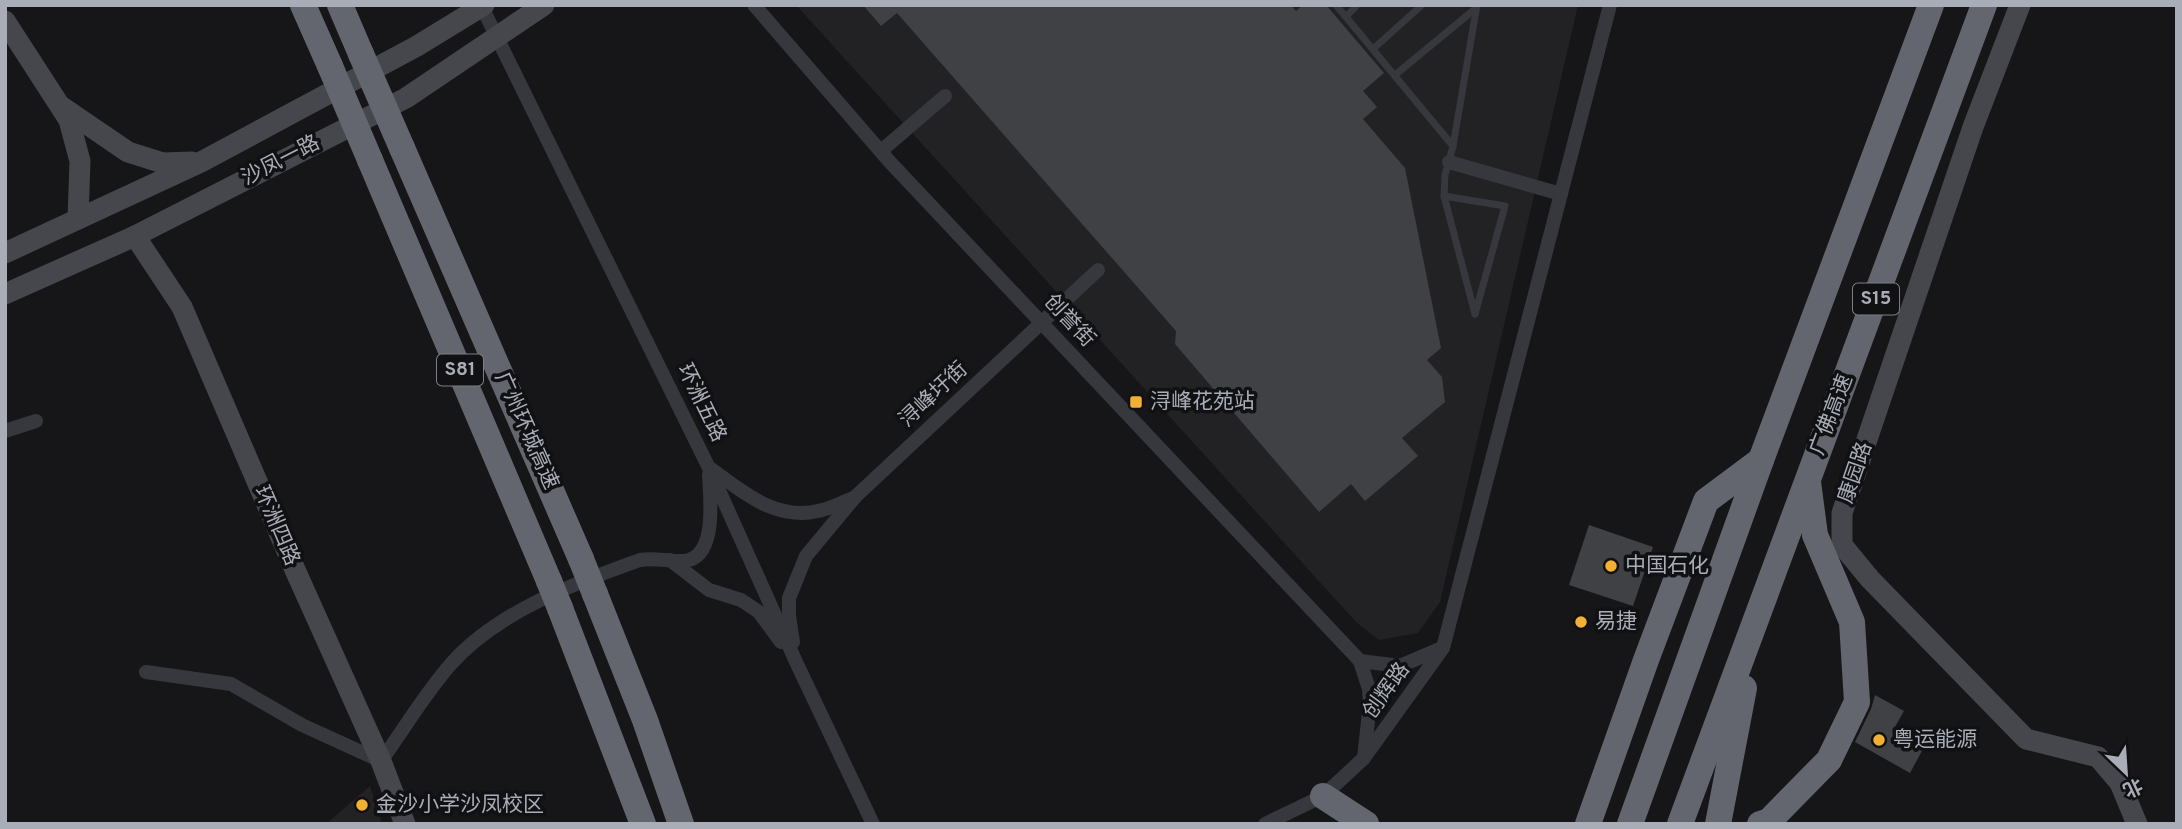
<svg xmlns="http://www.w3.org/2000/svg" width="2182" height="829" font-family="Overpass,'Noto Sans SC',sans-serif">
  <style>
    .built { fill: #222225 }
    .building { fill: #404145 }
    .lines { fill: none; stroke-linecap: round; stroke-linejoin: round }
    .lane { stroke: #37383d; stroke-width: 7 }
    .street { stroke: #37383d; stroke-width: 14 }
    .secondary { stroke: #45474d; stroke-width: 21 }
    .highway { stroke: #63666e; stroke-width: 26 }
    .highway-bridge { stroke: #63666e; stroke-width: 26 }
    .poi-dot { fill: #f2b134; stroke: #111113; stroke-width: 2.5 }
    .labels { text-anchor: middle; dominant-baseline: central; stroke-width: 7; stroke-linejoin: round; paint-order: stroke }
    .shield { fill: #111113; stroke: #7b7e86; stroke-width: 2 }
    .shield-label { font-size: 19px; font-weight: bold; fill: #a8adb8 }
    .street-label { font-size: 21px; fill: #a8adb8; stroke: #111113 }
    .poi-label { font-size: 21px; fill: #a8adb8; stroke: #111113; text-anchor: start }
  </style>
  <rect width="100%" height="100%" fill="#161618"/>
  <g class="built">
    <path d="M 796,5 L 1578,5 L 1440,602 L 1418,633 L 1379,640 L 1357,623 Z"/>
    <path d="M 370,786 L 382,824 L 326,824 Z"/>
  </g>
  <g class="building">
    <path d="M 863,5 L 1291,5 L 1296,11 L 1303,5 L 1326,5 L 1384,73 L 1363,91 L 1377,107 L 1363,119 L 1405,168 L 1441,348 L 1427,360 L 1442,377 L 1445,402 L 1402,438 L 1418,456 L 1365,501 L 1351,484 L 1319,512 L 1175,344 L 1176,331 L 897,13 L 881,26 Z"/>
    <path d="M 1589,525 L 1653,547 L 1633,606 L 1569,585 Z"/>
    <path d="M 1875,695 L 1904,711 L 1892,732 L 1923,749 L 1910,773 L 1855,742 L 1871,709 Z"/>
  </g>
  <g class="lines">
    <g class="lane">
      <path d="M 1336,5 L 1453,146"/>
      <path d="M 1346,17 L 1357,5"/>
      <path d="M 1373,49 L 1422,5"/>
      <path d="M 1395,75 L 1475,9"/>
      <path d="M 1444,196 L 1505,206 L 1475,314"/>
      <path d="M 1475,314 L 1444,196 L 1445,175 L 1453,146 L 1477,5"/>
    </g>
    <g class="street">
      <path d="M 481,5 L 709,468 L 797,664 L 873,824"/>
      <path d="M 754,5 L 889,161 L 1360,661 L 1369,689 L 1370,703 L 1364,758"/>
      <path d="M 881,151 L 945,96"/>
      <path d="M 1449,162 L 1561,194"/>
      <path d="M 5,431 L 36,421"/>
      <path d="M 711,469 C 743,492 775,521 818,511 C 830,509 842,502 854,498"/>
      <path d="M 670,560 L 709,590 L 741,600 L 759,612 L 781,642"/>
      <path d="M 793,642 L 789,616 L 789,598 L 806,556 L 855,497 L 1098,270"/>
      <path d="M 1360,661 L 1400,666 L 1442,648"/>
      <path d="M 146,672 L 231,684 L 302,725 L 381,761 C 404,729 424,695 450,665 C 496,612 575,583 640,560 C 656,557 669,562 684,561 C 718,558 710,497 709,474"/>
      <path d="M 1265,824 L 1323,796 L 1364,758 L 1443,648 L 1610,5"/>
    </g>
    <g class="secondary">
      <path d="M 2020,5 L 1973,127 L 1842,513 L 1842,545 L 1870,579 L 2026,739 L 2098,757 L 2120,783 L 2137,824"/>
      <path d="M 5,21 L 69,120 L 80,161 L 78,219"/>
      <path d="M 62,107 L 128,152 L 163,163 L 192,162"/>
      <path d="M 135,236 L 182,307 L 296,572 L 381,761 L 405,824"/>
      <path d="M 5,253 L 201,162 L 417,46 L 484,5"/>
      <path d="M 5,294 L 135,236 L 406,98 L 544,5"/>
    </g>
    <g class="highway">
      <path d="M 303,5 L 330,66"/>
      <path d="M 340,5 L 361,54"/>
      <path d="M 402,148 L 581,559"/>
      <path d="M 370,160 L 549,581"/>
      <path d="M 595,594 L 645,720 L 681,824"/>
      <path d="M 560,608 L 643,824"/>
      <path d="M 1323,796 L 1366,824"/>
      <path d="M 1588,824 L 1646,660 L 1706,501 L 1761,460"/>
      <path d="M 1630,824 L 1761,460 L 1931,5"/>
      <path d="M 1680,824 L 1984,5"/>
      <path d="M 1718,824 L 1744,688"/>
      <path d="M 1760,824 L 1769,821 L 1829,760 L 1857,702 L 1852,622 L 1815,535 L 1808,482"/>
    </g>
    <g class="highway-bridge">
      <path d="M 361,54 L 402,148"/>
      <path d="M 330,66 L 370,160"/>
      <path d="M 581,559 L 595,594"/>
      <path d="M 549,581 L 560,608"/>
    </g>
  </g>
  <g class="poi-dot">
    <rect x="1129" y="395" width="14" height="14" rx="3.5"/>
    <circle cx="1611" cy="566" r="7"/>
    <circle cx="1581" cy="622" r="7"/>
    <circle cx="1879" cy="740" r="7"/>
    <circle cx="362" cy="805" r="7"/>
  </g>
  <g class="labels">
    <g class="shield">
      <rect x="1853" y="283.5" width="46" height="31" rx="5"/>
      <rect x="437" y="354.5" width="46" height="31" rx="5"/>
    </g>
    <g class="shield-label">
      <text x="1876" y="299">S15</text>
      <text x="460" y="370">S81</text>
    </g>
    <g class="street-label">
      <text transform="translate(281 161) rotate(-27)">沙凤一路</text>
      <text transform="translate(1069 321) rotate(47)">创誉街</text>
      <text transform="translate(934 395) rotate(-43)">浔峰圩街</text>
      <text transform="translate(701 403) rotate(64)">环洲五路</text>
      <text transform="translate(1832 415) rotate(-69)">广佛高速</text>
      <text transform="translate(526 431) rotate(66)">广州环城高速</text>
      <text transform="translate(1856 473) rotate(-71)">康园路</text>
      <text transform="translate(276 526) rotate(67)">环洲四路</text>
      <text transform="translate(1387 691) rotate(-54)">创辉路</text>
    </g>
    <g class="poi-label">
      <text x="1150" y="402">浔峰花苑站</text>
      <text x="1625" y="566">中国石化</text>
      <text x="1595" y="622">易捷</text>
      <text x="1893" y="740">粤运能源</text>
      <text x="376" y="805">金沙小学沙凤校区</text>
    </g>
  </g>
  <rect width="2182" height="829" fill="none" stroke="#a8adb8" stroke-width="14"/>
  <g transform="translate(2126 773) rotate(155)" stroke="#111113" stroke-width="5" paint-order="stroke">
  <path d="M0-5L12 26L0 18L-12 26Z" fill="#a8adb8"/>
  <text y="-10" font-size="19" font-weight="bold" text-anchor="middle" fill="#a8adb8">北</text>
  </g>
</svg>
